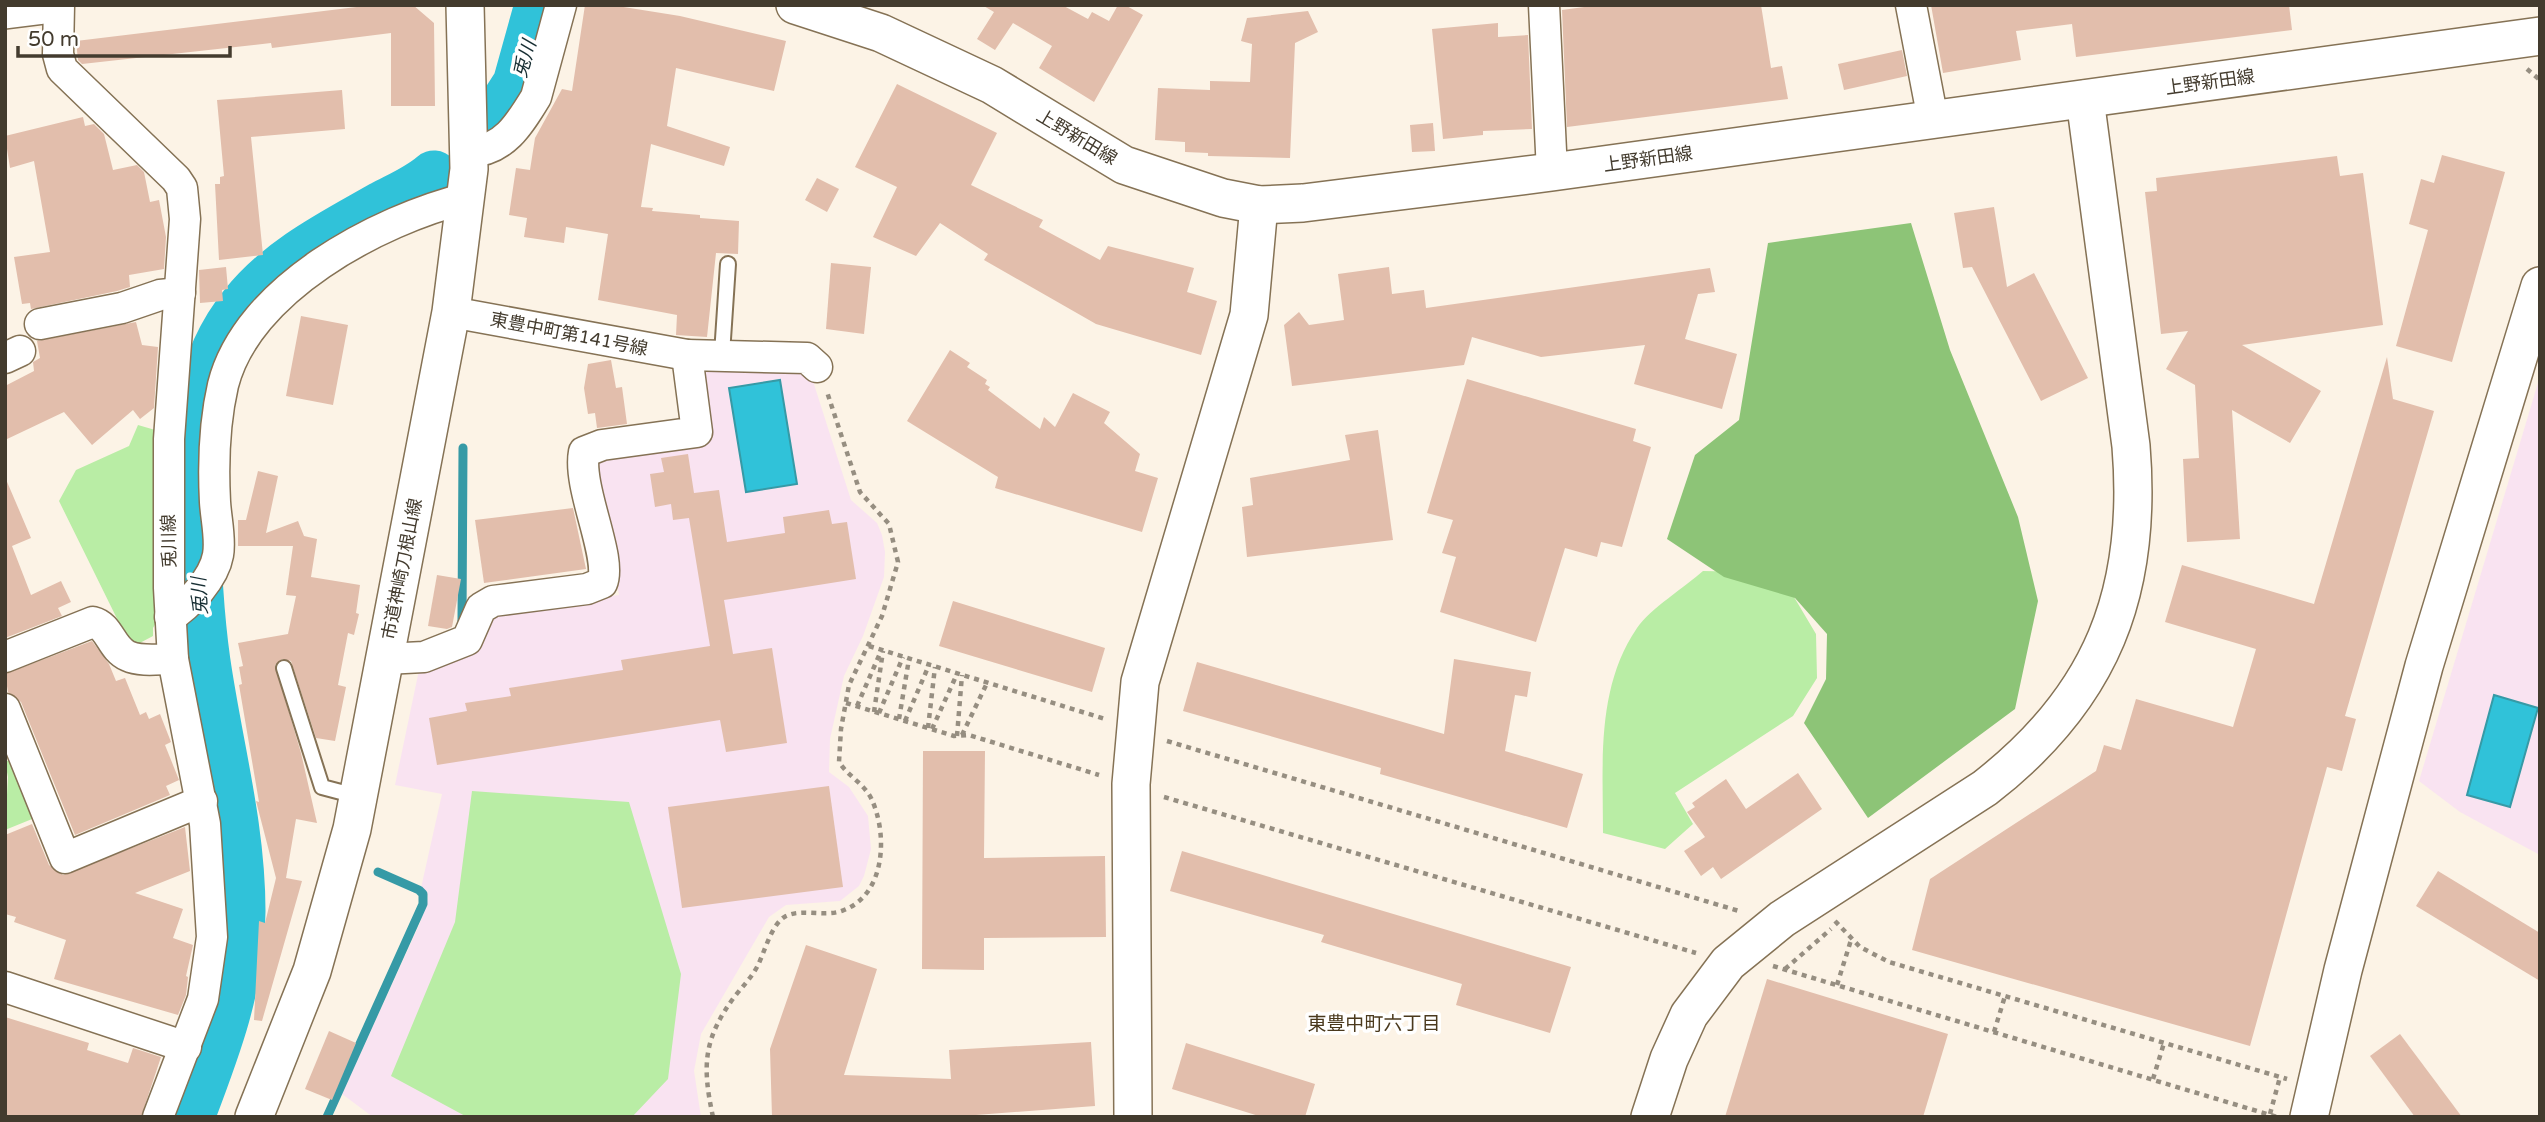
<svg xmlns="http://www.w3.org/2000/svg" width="2545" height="1122" font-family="'Varela Round','Noto Sans JP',sans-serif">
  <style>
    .education { fill: #f9e3f1 }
    .green { fill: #b9eda5 }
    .forest { fill: #8dc477 }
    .water { fill: #30c2d9; stroke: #369aa6; stroke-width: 2 }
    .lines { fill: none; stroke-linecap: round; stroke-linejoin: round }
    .stream { stroke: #369aa6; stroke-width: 9 }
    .river { stroke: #30c2d9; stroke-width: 51 }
    .building { fill: #e2beac }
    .service-casing { stroke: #857255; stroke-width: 18 }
    .minor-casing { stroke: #857255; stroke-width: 33 }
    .tertiary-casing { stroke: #857255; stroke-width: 40 }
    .path { stroke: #968e81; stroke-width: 4.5; stroke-dasharray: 5 5; stroke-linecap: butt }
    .service { stroke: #fff; stroke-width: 14 }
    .minor { stroke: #fff; stroke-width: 30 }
    .tertiary { stroke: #fff; stroke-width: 37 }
    .labels { text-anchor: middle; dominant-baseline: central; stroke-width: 7; stroke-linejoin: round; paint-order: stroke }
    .street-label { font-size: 18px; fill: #433b2e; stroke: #fff }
    .water-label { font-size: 19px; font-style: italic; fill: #172e33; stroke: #fff }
    .neighbourhood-label { font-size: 19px; fill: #4a391d; stroke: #fff }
  </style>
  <rect width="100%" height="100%" fill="#fcf3e6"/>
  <g class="education">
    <path d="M 706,363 L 800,365 L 812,378 L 851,500 L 877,523 L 882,535 L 885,552 L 884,577 L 863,636 L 844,676 L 830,739 L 829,772 L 849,787 L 868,816 L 871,849 L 864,876 L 859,886 L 840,901 L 786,905 L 769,917 L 701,1034 L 694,1071 L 701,1117 L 373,1117 L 342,1094 L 420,923 L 428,898 L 427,891 L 421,888 L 442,794 L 395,785 L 419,670 L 492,612 L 619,595 L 595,462 L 602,454 L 706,439 L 698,371 Z"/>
    <path d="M 2540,376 L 2540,855 L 2460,812 L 2419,781 Z"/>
  </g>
  <g class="green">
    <path d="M 138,425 L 162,432 L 160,615 L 153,628 L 153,636 L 136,645 L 129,643 L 59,501 L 76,470 L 129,446 Z"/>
    <path d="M 1703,571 L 1751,572 L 1794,597 L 1816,634 L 1817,678 L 1793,716 L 1675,793 L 1693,824 L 1665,849 L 1603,833 C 1603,763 1596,688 1637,628 C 1650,609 1685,587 1703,571 Z"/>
    <path d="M 14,758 L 37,817 L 5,830 L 8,777 L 5,762 Z"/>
    <path d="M 472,791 L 629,802 L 681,974 L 668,1079 L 632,1117 L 467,1117 L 391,1076 L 455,922 Z"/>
  </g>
  <path class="forest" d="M 1911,223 L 1950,350 L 2018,517 L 2038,601 L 2015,709 L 1868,818 L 1804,723 L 1826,679 L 1827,634 L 1795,598 L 1724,577 L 1667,539 L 1695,455 L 1739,420 L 1768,243 Z"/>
  <g class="water">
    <path d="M 780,380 L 797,484 L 746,492 L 729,388 Z"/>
    <path d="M 2494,695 L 2538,708 L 2510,807 L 2467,795 Z"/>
  </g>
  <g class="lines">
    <g class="stream">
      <path d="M 462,621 L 463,448"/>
      <path d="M 327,1117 L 423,904 L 423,894 L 419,890 L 378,872"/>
    </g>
    <g class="river">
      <path d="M 502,109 L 518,84 L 540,5"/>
      <path d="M 189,1117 C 215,1049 240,984 240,911 C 240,826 217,745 205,662 C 198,613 196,562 194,513 C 192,438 196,365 245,305 C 281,260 334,234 383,206 C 400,197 419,189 434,176"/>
    </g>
  </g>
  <g class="building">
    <path d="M 373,5 L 413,5 L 434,23 L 435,106 L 391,106 L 391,33 L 272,48 L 271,43 L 82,64 L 78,60 L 76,41 Z"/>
    <path d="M 585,5 L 611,5 L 680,16 L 786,41 L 774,91 L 676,68 L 667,126 L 730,147 L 724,166 L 651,144 L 641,207 L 653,208 L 652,211 L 700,215 L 700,218 L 739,221 L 738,254 L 716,253 L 707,337 L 676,335 L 677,315 L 598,300 L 608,234 L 566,227 L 564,243 L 524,237 L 527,218 L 509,215 L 516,168 L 530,170 L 535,138 L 562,89 L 572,91 Z"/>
    <path d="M 982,5 L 1062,5 L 1088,19 L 1092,12 L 1109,21 L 1118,5 L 1125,5 L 1143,15 L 1094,102 L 1039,68 L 1052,46 L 1013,23 L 995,50 L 977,39 L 994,12 Z"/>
    <path d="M 1599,5 L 1761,5 L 1771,68 L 1782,66 L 1788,99 L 1567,127 L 1562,10 Z"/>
    <path d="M 1931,5 L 2289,5 L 2292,30 L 2076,57 L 2072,24 L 2016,31 L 2021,60 L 1943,73 Z"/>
    <path d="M 1308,11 L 1318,32 L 1295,43 L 1290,158 L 1208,156 L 1208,153 L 1185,152 L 1185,142 L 1155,140 L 1158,88 L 1210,90 L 1210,81 L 1250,82 L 1252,44 L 1241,41 L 1247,18 Z"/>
    <path d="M 1498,23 L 1498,37 L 1528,35 L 1532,129 L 1483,131 L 1483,135 L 1443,139 L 1432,29 Z"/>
    <path d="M 1902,50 L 1907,76 L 1844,90 L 1838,64 Z"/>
    <path d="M 897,84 L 997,133 L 971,185 L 1043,220 L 1039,227 L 1100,260 L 1108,246 L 1194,268 L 1187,292 L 1217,301 L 1201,355 L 1096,324 L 984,260 L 988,254 L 940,223 L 916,256 L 873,237 L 897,187 L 855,167 Z"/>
    <path d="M 342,90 L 345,129 L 251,137 L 263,255 L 219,260 L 215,184 L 220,184 L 220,177 L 224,176 L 217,100 Z"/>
    <path d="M 83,117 L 85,126 L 94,124 L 104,134 L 113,170 L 137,165 L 144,172 L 150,202 L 159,200 L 166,237 L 164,269 L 129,275 L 130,287 L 117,291 L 31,309 L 30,303 L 22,304 L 14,257 L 50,252 L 34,161 L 10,168 L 5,136 Z"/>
    <path d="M 1433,123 L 1435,151 L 1412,152 L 1410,125 Z"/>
    <path d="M 2442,155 L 2505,172 L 2452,362 L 2396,346 L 2428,230 L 2409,224 L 2421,179 L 2434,183 Z"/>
    <path d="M 2337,156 L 2340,176 L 2363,173 L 2383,325 L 2242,345 L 2321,391 L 2290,443 L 2232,410 L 2240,539 L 2187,542 L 2183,459 L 2199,458 L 2195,385 L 2166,369 L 2188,331 L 2161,334 L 2145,192 L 2157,191 L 2156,178 Z"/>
    <path d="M 817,178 L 839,189 L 827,212 L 805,200 Z"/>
    <path d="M 1994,207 L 2007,287 L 2034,273 L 2088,378 L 2041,401 L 1972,267 L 1963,268 L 1954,213 Z"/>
    <path d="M 831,263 L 871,267 L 864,334 L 826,329 Z"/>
    <path d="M 226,267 L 228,289 L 222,290 L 223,301 L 200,303 L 199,270 Z"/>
    <path d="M 1389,267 L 1392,294 L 1424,290 L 1426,308 L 1710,268 L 1715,292 L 1698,294 L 1685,339 L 1737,354 L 1722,409 L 1634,384 L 1645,345 L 1541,357 L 1472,337 L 1464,365 L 1292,386 L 1284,325 L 1299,312 L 1309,325 L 1344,320 L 1338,274 Z"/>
    <path d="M 301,316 L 348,325 L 333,405 L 286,396 Z"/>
    <path d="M 136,322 L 142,345 L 158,347 L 154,408 L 140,419 L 133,410 L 92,445 L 64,412 L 5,440 L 5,386 L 34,371 L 33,362 L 40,358 L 37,341 Z"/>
    <path d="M 950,350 L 970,363 L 967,367 L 987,380 L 985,384 L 990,387 L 988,390 L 1040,429 L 1044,417 L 1055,427 L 1073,393 L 1110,412 L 1104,423 L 1140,454 L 1135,471 L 1158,478 L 1142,532 L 995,488 L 998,477 L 907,421 Z"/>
    <path d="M 2387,357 L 2393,399 L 2434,411 L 2345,716 L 2356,719 L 2342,771 L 2327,767 L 2250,1046 L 1912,950 L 1930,879 L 2096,771 L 2104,745 L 2121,750 L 2136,699 L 2233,727 L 2256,649 L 2165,622 L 2182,565 L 2314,604 Z"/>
    <path d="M 611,360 L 616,388 L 622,387 L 627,424 L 597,428 L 595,413 L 588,414 L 584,388 L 588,364 Z"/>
    <path d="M 1467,379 L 1636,429 L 1633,441 L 1651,447 L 1622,547 L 1601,542 L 1597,557 L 1565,548 L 1536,642 L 1440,612 L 1456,557 L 1442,553 L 1453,520 L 1427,513 Z"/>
    <path d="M 1378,430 L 1393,540 L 1247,557 L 1242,507 L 1253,505 L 1250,478 L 1350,460 L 1345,435 Z"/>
    <path d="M 688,454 L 694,493 L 719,490 L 727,542 L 785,533 L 783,517 L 829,510 L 832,524 L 847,522 L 856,579 L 724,600 L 733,654 L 772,648 L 787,743 L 726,752 L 720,720 L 437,765 L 429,718 L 467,711 L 465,703 L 511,696 L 509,688 L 623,670 L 621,660 L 710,646 L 689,518 L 673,520 L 671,504 L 655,507 L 650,474 L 664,472 L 661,458 Z"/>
    <path d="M 258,471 L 278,476 L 266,533 L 298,521 L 304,536 L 317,539 L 311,577 L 360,585 L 356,613 L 359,614 L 354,635 L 348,633 L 338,685 L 346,687 L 335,741 L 316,738 L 291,661 L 282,659 L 275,665 L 301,753 L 317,823 L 296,819 L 286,878 L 302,881 L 262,1021 L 254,1020 L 259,921 L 265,923 L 276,878 L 256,801 L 259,802 L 239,685 L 242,684 L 239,667 L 243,666 L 238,643 L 288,634 L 296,596 L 286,595 L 293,546 L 238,546 L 238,520 L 246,520 Z"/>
    <path d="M 5,477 L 31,538 L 12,546 L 31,595 L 61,581 L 71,602 L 58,608 L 62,616 L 5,638 Z"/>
    <path d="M 573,508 L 586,569 L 484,583 L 475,520 Z"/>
    <path d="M 437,575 L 461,579 L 452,627 L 447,629 L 428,626 Z"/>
    <path d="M 953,601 L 1105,648 L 1092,692 L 939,646 Z"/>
    <path d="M 92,641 L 109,664 L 116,681 L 125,678 L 140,715 L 146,712 L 149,719 L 160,714 L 171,742 L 165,745 L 179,780 L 166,786 L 170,795 L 75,835 L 21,702 L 8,692 L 5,674 Z"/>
    <path d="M 1454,659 L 1531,672 L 1527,697 L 1515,695 L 1505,751 L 1583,774 L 1567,828 L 1380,774 L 1381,768 L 1183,711 L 1197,662 L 1444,734 Z"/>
    <path d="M 923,751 L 985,751 L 984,858 L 1105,856 L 1106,937 L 984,938 L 984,970 L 922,969 Z"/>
    <path d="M 1798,773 L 1822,809 L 1721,879 L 1713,867 L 1701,876 L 1684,851 L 1705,837 L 1687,812 L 1695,807 L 1692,803 L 1726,779 L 1746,809 Z"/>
    <path d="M 829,786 L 843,887 L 682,908 L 668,807 Z"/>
    <path d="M 32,824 L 49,865 L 63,875 L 185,827 L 190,871 L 135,893 L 183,909 L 173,938 L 193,945 L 186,976 L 188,977 L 186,995 L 178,1015 L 54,979 L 66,940 L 14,922 L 16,917 L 5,914 L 5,835 Z"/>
    <path d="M 1182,851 L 1571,967 L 1550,1033 L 1456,1005 L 1462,984 L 1321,942 L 1324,935 L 1170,891 Z"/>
    <path d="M 2438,871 L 2540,933 L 2540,981 L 2416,906 Z"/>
    <path d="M 806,945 L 877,969 L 844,1075 L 951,1079 L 949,1050 L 1091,1042 L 1095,1106 L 950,1117 L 772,1117 L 770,1049 Z"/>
    <path d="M 1767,979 L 1948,1034 L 1923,1117 L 1725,1117 Z"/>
    <path d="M 5,1017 L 89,1043 L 87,1050 L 128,1063 L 133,1048 L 161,1057 L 141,1117 L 5,1117 Z"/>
    <path d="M 329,1031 L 356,1043 L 332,1100 L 305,1089 Z"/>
    <path d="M 2400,1034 L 2462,1117 L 2415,1117 L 2370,1056 Z"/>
    <path d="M 1186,1043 L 1315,1084 L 1305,1117 L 1262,1117 L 1172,1089 Z"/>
  </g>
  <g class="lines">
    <g class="service-casing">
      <g id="service">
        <path d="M 722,354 L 728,264"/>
        <path d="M 284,668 L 322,787 L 356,796"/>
      </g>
    </g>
    <g class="minor-casing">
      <g id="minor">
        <path d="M 59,5 L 58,54 L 62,69 L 176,179 L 182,188 L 185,219 L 169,439 L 169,588 L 173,659 L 205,824 L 212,937 L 203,999 L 158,1117"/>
        <path d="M 1544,5 L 1552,172"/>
        <path d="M 1911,5 L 1933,120"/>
        <path d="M 470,152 C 504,150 519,125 536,97 L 561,5"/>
        <path d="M 451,312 L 687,355"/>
        <path d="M 40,324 L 122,308 L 160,295 L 180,293"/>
        <path d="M 5,358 L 20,351"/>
        <path d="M 170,617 C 189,605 214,578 218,555 C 221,539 216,519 215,502 C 213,463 214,424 223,385 C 247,289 378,220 467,198"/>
        <path d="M 5,657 L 93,622 C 110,626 111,649 128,656 C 141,662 159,659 173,659"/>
        <path d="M 385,659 L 424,657 L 467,640 L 481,608 L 493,601 L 587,589 L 602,583 C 613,558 577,488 584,452 L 602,445 L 697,432 L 687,355 L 807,358 L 817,367"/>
        <path d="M 5,709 L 65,858 L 202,801"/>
        <path d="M 5,987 L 186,1047"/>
      </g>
    </g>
    <g class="tertiary-casing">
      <g id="tertiary">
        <path d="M 795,5 L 881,33 L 992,85 L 1124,165 L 1223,198 L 1259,205 L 1303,203 L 1552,172 L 2540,36"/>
        <path d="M 5,10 L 45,5"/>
        <path d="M 254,1117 L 312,971 L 352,829 L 451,312 L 469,169 L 465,5"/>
        <path d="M 1133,1117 L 1131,784 L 1140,682 L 1249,315 L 1259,205"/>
        <path d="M 1650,1117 L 1669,1059 L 1689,1015 L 1728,963 L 1782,919 L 1985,788 C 2102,697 2143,592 2131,446 L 2085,99"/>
        <path d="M 2309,1117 L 2343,970 L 2424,666 L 2540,286"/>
      </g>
    </g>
    <g class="path">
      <path d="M 2527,69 L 2540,80"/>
      <path d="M 869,646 L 1105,719"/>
      <path d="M 846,703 L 954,736 L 969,735 L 1099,775"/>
      <path d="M 857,706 L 881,651"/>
      <path d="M 874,712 L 883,651"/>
      <path d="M 879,713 L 903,657"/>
      <path d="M 899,719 L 909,659"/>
      <path d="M 905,721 L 929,665"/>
      <path d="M 928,728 L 935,667"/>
      <path d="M 932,729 L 957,674"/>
      <path d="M 962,735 L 987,683"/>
      <path d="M 957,736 L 962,675"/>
      <path d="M 1167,741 L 1739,911"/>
      <path d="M 1164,797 L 1696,953"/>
      <path d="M 1835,921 L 1860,947 L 1889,962 L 2287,1079"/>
      <path d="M 1773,966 L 2277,1117"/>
      <path d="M 1785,969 L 1831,929"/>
      <path d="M 1837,985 L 1851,940"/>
      <path d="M 1994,1032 L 2005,996"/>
      <path d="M 2153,1079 L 2164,1043"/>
      <path d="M 2270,1114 L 2280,1077"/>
      <path d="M 713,1117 C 702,1066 703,1039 735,996 C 743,986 751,978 757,967 C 765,952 771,924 786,916 C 803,908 826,918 844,910 C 886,894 888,833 871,798 C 863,783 848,776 839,762 L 841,729 L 849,685 L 882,616 L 898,562 L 889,524 L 860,492 L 827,392"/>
    </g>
    <use href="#service" class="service"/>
    <use href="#minor" class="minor"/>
    <use href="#tertiary" class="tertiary"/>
  </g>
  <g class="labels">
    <g class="street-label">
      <text transform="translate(2210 82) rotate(-8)">上野新田線</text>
      <text transform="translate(1077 137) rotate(31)">上野新田線</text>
      <text transform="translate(1648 159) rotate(-8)">上野新田線</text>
      <text transform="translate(569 334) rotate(11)">東豊中町第141号線</text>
      <text transform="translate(169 541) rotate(-91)">兎川線</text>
      <text transform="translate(402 569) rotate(-79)">市道神崎刀根山線</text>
    </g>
    <g class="water-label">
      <text transform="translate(525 59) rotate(-74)">兎川</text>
      <text transform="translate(200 596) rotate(-93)">兎川</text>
    </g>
    <g class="neighbourhood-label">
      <text x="1374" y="1024">東豊中町六丁目</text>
    </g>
  </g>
  <rect width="2545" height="1122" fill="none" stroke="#433b2e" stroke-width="14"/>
  <path d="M18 46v10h212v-10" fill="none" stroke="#433b2e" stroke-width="3.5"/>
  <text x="28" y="46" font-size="21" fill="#433b2e" stroke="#ffffff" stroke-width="5" paint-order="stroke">50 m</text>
</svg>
